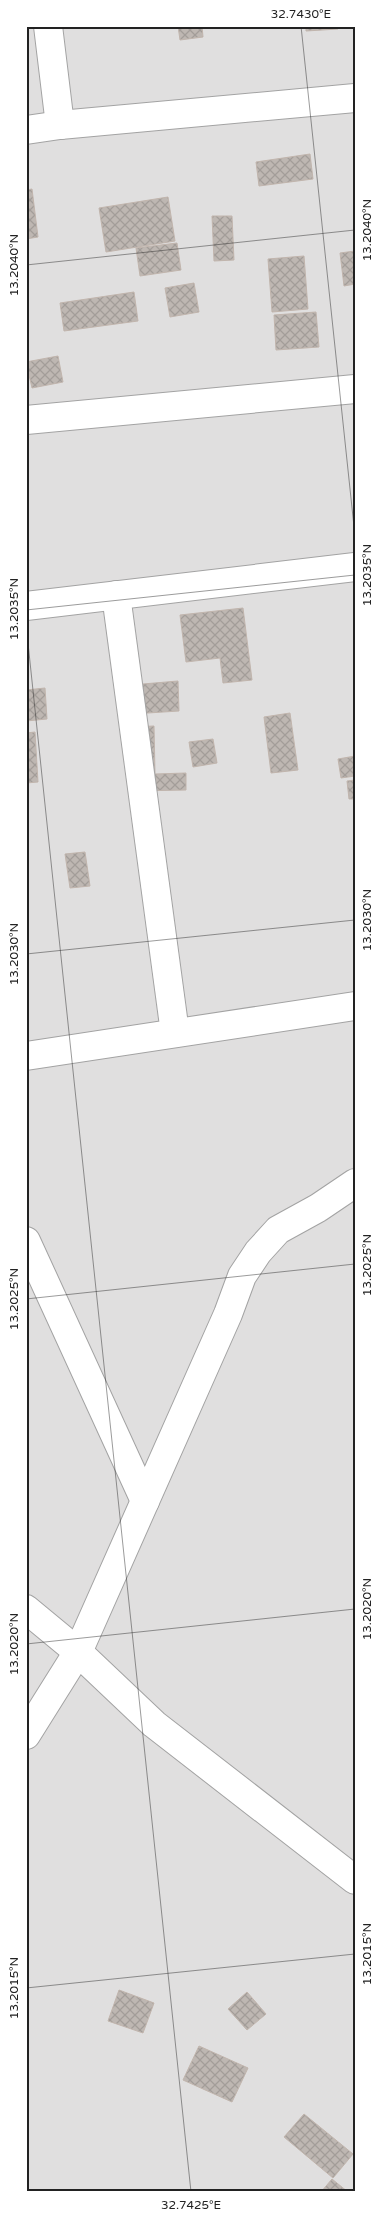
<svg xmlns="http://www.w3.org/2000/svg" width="381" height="2218" font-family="'Varela Round',sans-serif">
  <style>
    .residential { fill: #e0dfdf }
    .building { fill: url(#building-cross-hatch); stroke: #c1b5ad }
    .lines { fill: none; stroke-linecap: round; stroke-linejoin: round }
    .minor-casing { stroke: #a3a3a3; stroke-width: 30 }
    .minor { stroke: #fff; stroke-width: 28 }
    .ticks { fill: none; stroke: #222; stroke-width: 1; stroke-opacity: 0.45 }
    .neatline { fill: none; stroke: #222; stroke-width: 2 }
    .ticks-label { font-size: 12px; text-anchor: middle; fill: #222 }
  </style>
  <defs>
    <pattern id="building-cross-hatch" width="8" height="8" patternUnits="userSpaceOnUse" patternTransform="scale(1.25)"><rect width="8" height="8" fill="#beb7b2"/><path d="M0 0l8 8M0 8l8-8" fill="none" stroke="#a39d99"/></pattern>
  </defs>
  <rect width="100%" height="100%" fill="#f1eee9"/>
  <rect class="residential" x="26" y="26" width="329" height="2166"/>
  <g class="building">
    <path d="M 178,26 L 202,26 L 203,37 L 180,40 Z"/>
    <path d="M 306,26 L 338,26 L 338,29 L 306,31 Z"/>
    <path d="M 310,154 L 313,179 L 259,186 L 256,162 Z"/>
    <path d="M 32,189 L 38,237 L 26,239 L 26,190 Z"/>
    <path d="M 168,197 L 175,241 L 106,252 L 99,208 Z"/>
    <path d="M 212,216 L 232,216 L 234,260 L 214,261 Z"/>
    <path d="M 177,243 L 181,270 L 140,276 L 136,248 Z"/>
    <path d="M 355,251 L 355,284 L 344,286 L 340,253 Z"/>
    <path d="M 304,256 L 308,309 L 272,312 L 268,259 Z"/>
    <path d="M 194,283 L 199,312 L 170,317 L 165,288 Z"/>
    <path d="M 134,292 L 138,321 L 64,331 L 60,303 Z"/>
    <path d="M 316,312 L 319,347 L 276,350 L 274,315 Z"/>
    <path d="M 58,356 L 63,382 L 32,388 L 26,362 Z"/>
    <path d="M 243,608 L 252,680 L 223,683 L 220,658 L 186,662 L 180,615 Z"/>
    <path d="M 178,681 L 179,711 L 132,714 L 131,685 Z"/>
    <path d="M 45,688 L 47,719 L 26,721 L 26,690 Z"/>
    <path d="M 290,713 L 298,770 L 271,773 L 264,717 Z"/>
    <path d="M 154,726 L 155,774 L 186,773 L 186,790 L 133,791 L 132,727 Z"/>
    <path d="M 35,732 L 38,782 L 26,783 L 26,733 Z"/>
    <path d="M 213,739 L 217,763 L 193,767 L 189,742 Z"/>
    <path d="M 355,756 L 355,776 L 341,778 L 338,759 Z"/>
    <path d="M 355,780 L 355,799 L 349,799 L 347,781 Z"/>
    <path d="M 85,852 L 90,886 L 70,888 L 65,854 Z"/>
    <path d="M 119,1990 L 154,2003 L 143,2033 L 108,2021 Z"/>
    <path d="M 247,1992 L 266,2014 L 247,2030 L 228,2009 Z"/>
    <path d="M 199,2046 L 248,2068 L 232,2102 L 183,2080 Z"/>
    <path d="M 304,2114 L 353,2154 L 333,2178 L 284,2137 Z"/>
    <path d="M 332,2179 L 348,2192 L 321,2192 Z"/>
  </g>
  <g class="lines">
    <g class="minor-casing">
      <g id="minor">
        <path d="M 48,26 L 60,125"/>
        <path d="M 26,130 L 60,125 L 355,98"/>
        <path d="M 26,420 L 355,389"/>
        <path d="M 116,595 L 175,1033"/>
        <path d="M 26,606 L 355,567"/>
        <path d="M 26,1056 L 355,1006"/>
        <path d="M 26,1241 L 145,1501"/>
        <path d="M 26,1609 L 78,1652 L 154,1724 L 355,1880"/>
        <path d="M 26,1735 L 78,1652 L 228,1314 L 242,1276 L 258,1252 L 278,1230 L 318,1208 L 355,1183"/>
      </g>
    </g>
    <use href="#minor" class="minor"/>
  </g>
  <path class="ticks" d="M 301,26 L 355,536M 26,265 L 355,230M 26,610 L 355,575M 26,624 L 191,2192M 26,954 L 355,920M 26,1299 L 355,1264M 26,1644 L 355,1609M 26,1988 L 355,1954"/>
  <rect width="381" height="2218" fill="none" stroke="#ffffff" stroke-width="55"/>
  <rect x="28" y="28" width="326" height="2162" class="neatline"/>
  <g class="ticks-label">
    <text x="301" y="18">32.7430°E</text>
    <text transform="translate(367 230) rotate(-90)" y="4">13.2040°N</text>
    <text transform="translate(14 265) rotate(-90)" y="4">13.2040°N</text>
    <text transform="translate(367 575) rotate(-90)" y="4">13.2035°N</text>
    <text transform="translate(14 609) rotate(-90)" y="4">13.2035°N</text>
    <text transform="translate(367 920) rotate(-90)" y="4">13.2030°N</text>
    <text transform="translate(14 954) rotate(-90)" y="4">13.2030°N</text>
    <text transform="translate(367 1265) rotate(-90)" y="4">13.2025°N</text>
    <text transform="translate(14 1299) rotate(-90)" y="4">13.2025°N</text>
    <text transform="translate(367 1609) rotate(-90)" y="4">13.2020°N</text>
    <text transform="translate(14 1644) rotate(-90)" y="4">13.2020°N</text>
    <text transform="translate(367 1954) rotate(-90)" y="4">13.2015°N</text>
    <text transform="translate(14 1988) rotate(-90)" y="4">13.2015°N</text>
    <text x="191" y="2209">32.7425°E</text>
  </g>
</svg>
